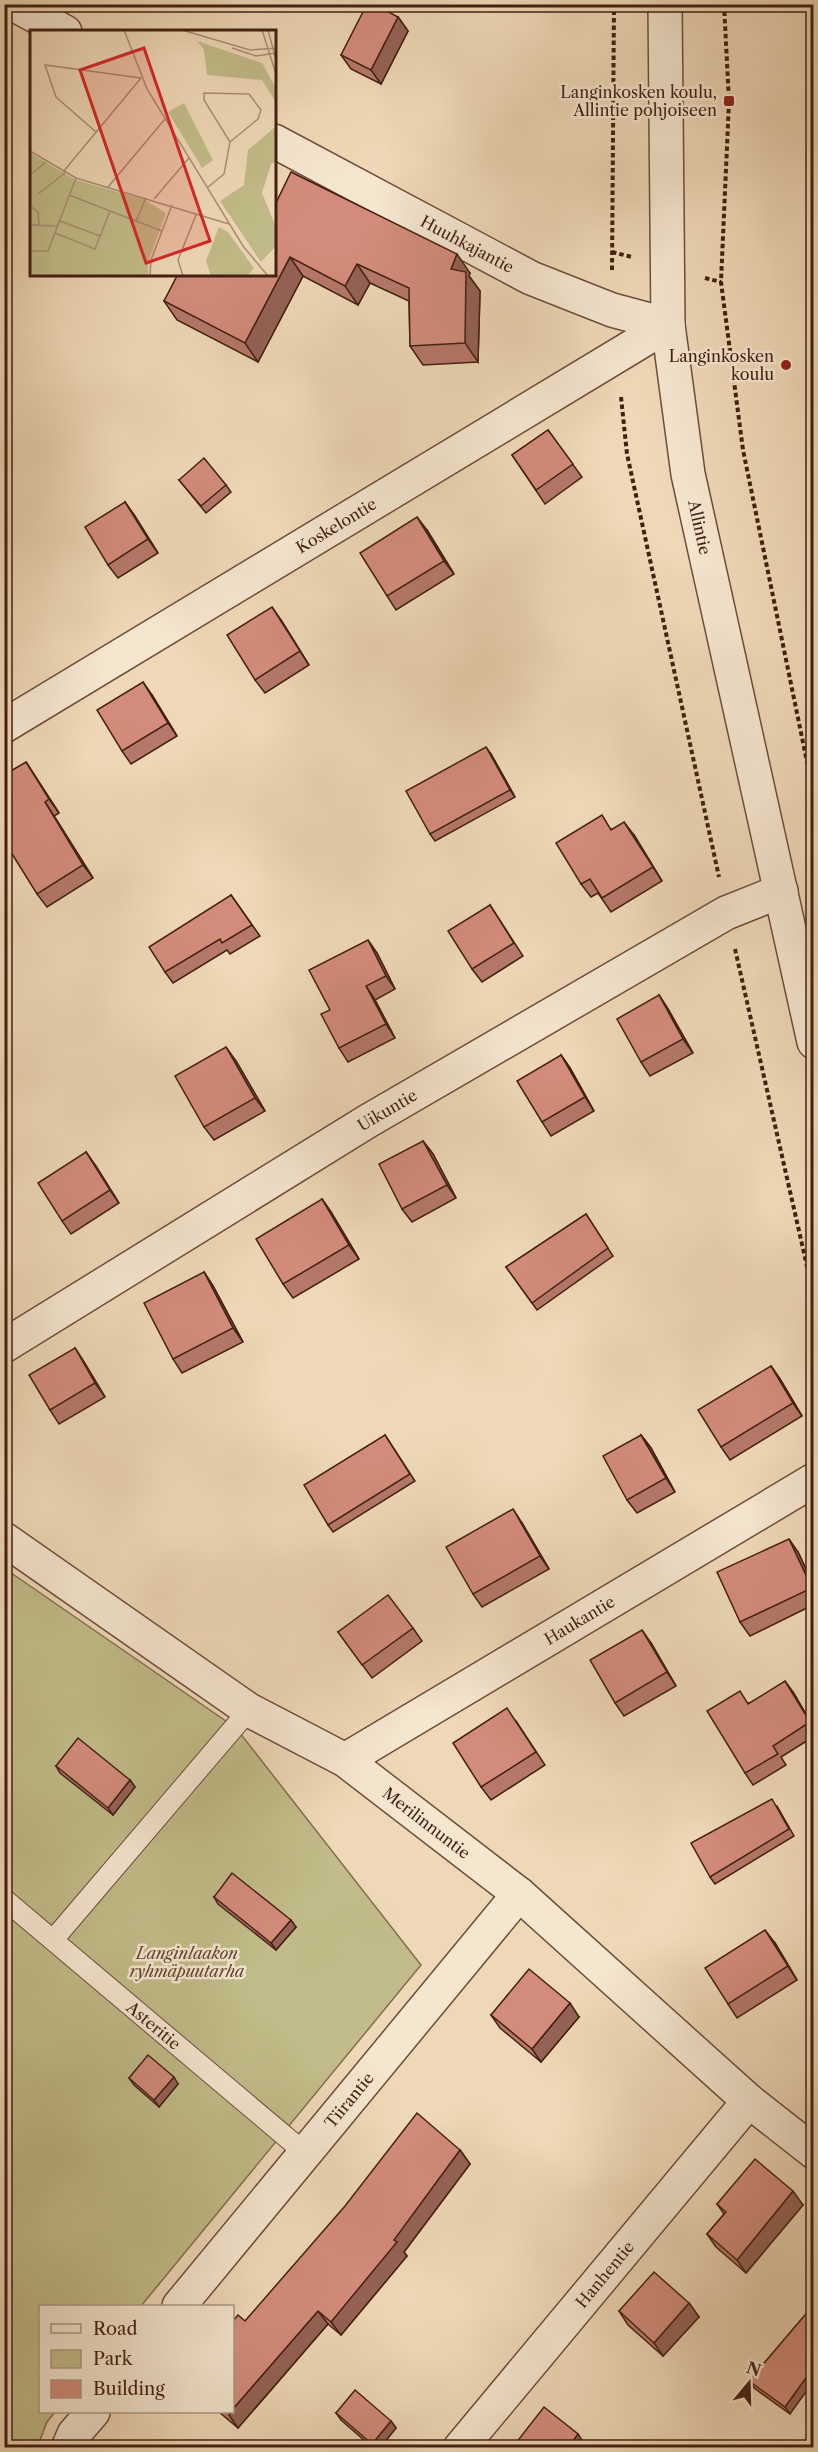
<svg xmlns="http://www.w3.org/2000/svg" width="818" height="2452" font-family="'Libre Caslon Text',serif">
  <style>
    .green { fill: #c1bc89; stroke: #826e4e; stroke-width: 1.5 }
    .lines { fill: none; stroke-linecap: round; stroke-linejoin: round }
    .service-casing { stroke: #6e4d3b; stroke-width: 22 }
    .minor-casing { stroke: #6e4d3b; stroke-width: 36 }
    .tertiary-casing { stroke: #6e4d3b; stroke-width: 36 }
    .path { stroke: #431f12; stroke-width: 4; stroke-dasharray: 4.5 3; stroke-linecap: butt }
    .service { stroke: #f5e6d0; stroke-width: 20 }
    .minor { stroke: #f5e6d0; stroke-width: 33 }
    .tertiary { stroke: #f5e6d0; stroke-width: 33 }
    .wall { fill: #b5786a; stroke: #431f12; stroke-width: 1.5 }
    .shaded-wall { fill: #946256; stroke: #431f12; stroke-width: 1.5 }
    .building { fill: #d38c7b; stroke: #431f12; stroke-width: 1.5 }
    .poi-dot { fill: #8f2418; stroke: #f5e6d0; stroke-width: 2 }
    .labels { text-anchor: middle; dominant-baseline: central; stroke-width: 5; stroke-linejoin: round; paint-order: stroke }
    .poi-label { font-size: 16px; fill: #431f12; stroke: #f5e6d0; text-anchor: end }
    .street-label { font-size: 16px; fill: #431f12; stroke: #f5e6d0 }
    .park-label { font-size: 16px; font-style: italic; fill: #624630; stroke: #f5e6d0 }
    .inset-road { fill: none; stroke: #aa8e75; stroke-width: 1.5 }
    .view { fill: #d62828; fill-opacity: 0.15; stroke: #d62828; stroke-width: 3 }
    .inset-edge { fill: none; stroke: #431f12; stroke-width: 3 }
  </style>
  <rect width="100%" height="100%" fill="#efd8b7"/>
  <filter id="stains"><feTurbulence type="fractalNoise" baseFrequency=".00333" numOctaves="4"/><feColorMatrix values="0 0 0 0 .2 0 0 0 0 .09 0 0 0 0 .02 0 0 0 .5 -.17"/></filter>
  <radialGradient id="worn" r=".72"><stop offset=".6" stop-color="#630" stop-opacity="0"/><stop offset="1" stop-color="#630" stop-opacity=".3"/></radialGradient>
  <path class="green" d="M 4,1568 L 236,1728 L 421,1965 L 141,2306 L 40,2306 L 40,2412 L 55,2412 L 47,2422 L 37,2448 L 4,2447 Z"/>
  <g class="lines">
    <g class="service-casing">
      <g id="service">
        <path id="s1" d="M 4,1899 L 305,2153"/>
        <path d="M 53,1940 L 249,1710"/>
      </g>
    </g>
    <g class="minor-casing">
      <g id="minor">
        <path d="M 13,4 L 65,32"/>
        <path id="s2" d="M 274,141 L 531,278 L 612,310 L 668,325"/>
        <path id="s3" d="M 4,726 L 668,325"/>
        <path id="s4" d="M 4,1346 L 368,1121 L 726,913 L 781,891"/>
        <path id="s5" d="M 4,1539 L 249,1710 L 345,1760 L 519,1894 L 749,2101 L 814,2152"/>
        <path id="s6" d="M 345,1760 L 814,1480"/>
        <path id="s7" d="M 179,2306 L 519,1894"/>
        <path d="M 68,2448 L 74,2434 L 93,2412"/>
        <path id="s8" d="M 460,2448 L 749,2101"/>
      </g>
    </g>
    <g class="tertiary-casing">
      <g id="tertiary">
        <path id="s9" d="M 665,4 L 668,325 L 688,474 L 814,1042"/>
      </g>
    </g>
    <g class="path">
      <path d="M 724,4 L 729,101 L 721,282 L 743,450 L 814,796"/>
      <path d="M 612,252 L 632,257"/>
      <path d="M 612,270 L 614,4"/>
      <path d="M 705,278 L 721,282"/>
      <path d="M 621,397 L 627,454 L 719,877"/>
      <path d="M 735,949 L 814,1297"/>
    </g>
    <use href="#service" class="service"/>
    <use href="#minor" class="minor"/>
    <use href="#tertiary" class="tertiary"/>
  </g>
  <g class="wall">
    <path d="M 486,4 L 500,4 L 497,10 Z"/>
    <path d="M 398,17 L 408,31 L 381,84 L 351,69 L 341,55 Z"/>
    <path d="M 274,207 L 470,273 L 469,276 L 480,291 L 478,362 L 423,365 L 410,346 L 409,301 L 370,283 L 358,305 L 303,276 L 258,362 L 177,320 L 164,301 L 274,274 Z"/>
    <path d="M 548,430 L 582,477 L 545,504 L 512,455 Z"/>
    <path d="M 179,480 L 226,485 L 231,492 L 206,513 Z"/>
    <path d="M 125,502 L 158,553 L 118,578 L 108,565 Z"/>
    <path d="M 427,530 L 454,574 L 396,610 L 387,596 Z"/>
    <path d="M 281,620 L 309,665 L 265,693 L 255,680 Z"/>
    <path d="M 152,695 L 177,736 L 131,764 L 122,751 Z"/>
    <path d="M 491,754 L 515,797 L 435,841 L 430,834 Z"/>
    <path d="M 26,762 L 59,813 L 54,816 L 93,878 L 47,907 L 37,894 Z"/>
    <path d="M 612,829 L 634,835 L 662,881 L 611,912 L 598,893 L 591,897 L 581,884 Z"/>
    <path d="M 231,895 L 260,936 L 230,954 L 227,950 L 173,983 L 165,972 Z"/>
    <path d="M 490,905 L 523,956 L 482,982 L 472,969 Z"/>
    <path d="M 377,953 L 395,989 L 375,1000 L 395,1038 L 348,1062 L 339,1048 L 330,1010 Z"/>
    <path d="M 659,995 L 668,1009 L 693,1053 L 650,1076 L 641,1062 Z"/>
    <path d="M 561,1055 L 570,1068 L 594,1111 L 551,1136 L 542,1122 Z"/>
    <path d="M 236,1061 L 265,1111 L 214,1140 L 204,1127 Z"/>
    <path d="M 4,1097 L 10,1106 L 4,1109 Z"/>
    <path d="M 423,1141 L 433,1154 L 456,1198 L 412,1222 L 402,1209 Z"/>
    <path d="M 86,1152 L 119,1203 L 71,1234 L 62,1221 Z"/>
    <path d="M 322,1199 L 331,1212 L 359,1259 L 293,1298 L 283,1284 Z"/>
    <path d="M 586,1214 L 613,1256 L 537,1310 L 506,1267 Z"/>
    <path d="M 204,1272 L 213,1286 L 243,1342 L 182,1373 L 173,1359 Z"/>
    <path d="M 75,1348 L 84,1362 L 105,1397 L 59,1424 L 50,1410 Z"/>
    <path d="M 771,1366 L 780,1379 L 802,1416 L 730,1460 L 721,1447 Z"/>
    <path d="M 385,1435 L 415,1481 L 333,1532 L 328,1525 Z"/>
    <path d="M 641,1435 L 651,1448 L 675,1492 L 637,1513 L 627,1500 Z"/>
    <path d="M 522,1523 L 549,1569 L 482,1607 L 473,1594 Z"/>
    <path d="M 798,1552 L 813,1584 L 813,1605 L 750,1636 L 740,1622 Z"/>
    <path d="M 413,1628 L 422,1641 L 372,1678 L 338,1632 Z"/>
    <path d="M 651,1643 L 676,1686 L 624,1716 L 615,1703 Z"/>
    <path d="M 793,1692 L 813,1726 L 813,1737 L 781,1757 L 786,1765 L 753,1785 L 745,1773 L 748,1703 Z"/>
    <path d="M 516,1721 L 545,1765 L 491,1800 L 481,1787 Z"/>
    <path d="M 56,1766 L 130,1780 L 135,1787 L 113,1815 L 60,1773 Z"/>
    <path d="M 777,1806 L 794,1836 L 715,1884 L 710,1877 Z"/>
    <path d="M 214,1897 L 296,1927 L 276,1950 L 218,1904 Z"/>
    <path d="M 775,1943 L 797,1980 L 737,2018 L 728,2004 Z"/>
    <path d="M 491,2015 L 579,2017 L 541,2062 L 500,2028 Z"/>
    <path d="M 129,2078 L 178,2084 L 159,2107 L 134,2085 Z"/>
    <path d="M 460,2150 L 470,2164 L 404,2252 L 407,2256 L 341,2335 L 328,2324 L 238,2428 L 219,2412 L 232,2412 L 245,2321 Z"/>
    <path d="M 717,2204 L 803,2205 L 746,2273 L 716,2247 L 707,2234 L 724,2214 Z"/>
    <path d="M 689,2303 L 699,2317 L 663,2356 L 628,2325 L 619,2311 Z"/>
    <path d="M 811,2308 L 790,2414 L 754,2388 L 749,2381 Z"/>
    <path d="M 336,2413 L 391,2421 L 396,2428 L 380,2448 L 373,2448 L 341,2420 Z"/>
  </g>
  <g class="shaded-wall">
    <path d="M 493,4 L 500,4 L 497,10 Z"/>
    <path d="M 398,17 L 408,31 L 381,84 L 371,70 Z"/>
    <path d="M 457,254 L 470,273 L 469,276 L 480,291 L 478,362 L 465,343 L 451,269 Z"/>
    <path d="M 290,257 L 303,276 L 258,362 L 245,343 Z"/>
    <path d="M 357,264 L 370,283 L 358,305 L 345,286 Z"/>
    <path d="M 125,502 L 135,516 L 158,553 L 148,539 Z"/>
    <path d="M 417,517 L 427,530 L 454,574 L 444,561 Z"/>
    <path d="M 272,607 L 281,620 L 309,665 L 300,651 Z"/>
    <path d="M 143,682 L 152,695 L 177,736 L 168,723 Z"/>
    <path d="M 486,747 L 491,754 L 515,797 L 510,790 Z"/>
    <path d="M 26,762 L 35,776 L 59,813 L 49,799 Z"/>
    <path d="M 45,802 L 54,816 L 93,878 L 83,865 Z"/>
    <path d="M 624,822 L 634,835 L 662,881 L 653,867 Z"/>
    <path d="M 368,940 L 377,953 L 395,989 L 386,976 Z"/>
    <path d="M 366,986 L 375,1000 L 395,1038 L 386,1024 Z"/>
    <path d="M 659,995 L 668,1009 L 693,1053 L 683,1039 Z"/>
    <path d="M 226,1047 L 236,1061 L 265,1111 L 255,1098 Z"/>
    <path d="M 561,1055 L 570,1068 L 594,1111 L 585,1097 Z"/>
    <path d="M 423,1141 L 433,1154 L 456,1198 L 447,1185 Z"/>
    <path d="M 86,1152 L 96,1166 L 119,1203 L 110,1190 Z"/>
    <path d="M 322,1199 L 331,1212 L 359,1259 L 349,1245 Z"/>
    <path d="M 204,1272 L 213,1286 L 243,1342 L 233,1328 Z"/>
    <path d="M 75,1348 L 84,1362 L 105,1397 L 95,1383 Z"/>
    <path d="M 771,1366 L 780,1379 L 802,1416 L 793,1403 Z"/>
    <path d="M 641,1435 L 651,1448 L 675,1492 L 666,1478 Z"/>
    <path d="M 513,1509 L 522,1523 L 549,1569 L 540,1556 Z"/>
    <path d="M 789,1539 L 798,1552 L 813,1584 L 813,1590 Z"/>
    <path d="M 642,1630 L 651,1643 L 676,1686 L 667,1672 Z"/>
    <path d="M 785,1681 L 793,1692 L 813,1727 L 810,1722 Z"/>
    <path d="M 130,1780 L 135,1787 L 113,1815 L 108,1808 Z"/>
    <path d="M 291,1920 L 296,1927 L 276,1950 L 271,1943 Z"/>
    <path d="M 765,1930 L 775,1943 L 797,1980 L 788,1966 Z"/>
    <path d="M 570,2003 L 579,2017 L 541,2062 L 532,2049 Z"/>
    <path d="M 174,2077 L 178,2084 L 159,2107 L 154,2100 Z"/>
    <path d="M 460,2150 L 470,2164 L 404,2252 L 407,2256 L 341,2335 L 331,2322 Z"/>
    <path d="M 793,2191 L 803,2205 L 746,2273 L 737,2260 Z"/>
    <path d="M 7,2275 L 12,2282 L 4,2291 L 4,2278 Z"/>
    <path d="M 689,2303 L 699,2317 L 663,2356 L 654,2343 Z"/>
    <path d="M 318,2311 L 328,2324 L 238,2428 L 229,2415 L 232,2412 L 232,2410 Z"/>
    <path d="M 813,2368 L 813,2382 L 790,2414 L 785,2407 Z"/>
    <path d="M 391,2421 L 396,2428 L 380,2448 L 375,2448 L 372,2444 Z"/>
    <path d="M 578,2434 L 587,2448 L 568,2448 Z"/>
  </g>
  <g class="building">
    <path d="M 367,4 L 374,4 L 398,17 L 371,70 L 341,55 Z"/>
    <path d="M 291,172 L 457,254 L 451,269 L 466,272 L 465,343 L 410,346 L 409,288 L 357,264 L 345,286 L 290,257 L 245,343 L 164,301 L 178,274 L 274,274 L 274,207 Z"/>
    <path d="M 548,430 L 573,464 L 536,490 L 512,455 Z"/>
    <path d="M 204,458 L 226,485 L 201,506 L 179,480 Z"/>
    <path d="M 125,502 L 148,539 L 108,565 L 85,527 Z"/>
    <path d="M 417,517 L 444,561 L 387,596 L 360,553 Z"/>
    <path d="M 272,607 L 300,651 L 255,680 L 227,635 Z"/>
    <path d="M 143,682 L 168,723 L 122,751 L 97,710 Z"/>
    <path d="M 486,747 L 510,790 L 430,834 L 406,791 Z"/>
    <path d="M 26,762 L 49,799 L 45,802 L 83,865 L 37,894 L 4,841 L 4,775 Z"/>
    <path d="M 602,815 L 611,830 L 624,822 L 653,867 L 602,898 L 590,879 L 581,884 L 556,843 Z"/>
    <path d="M 231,895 L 252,925 L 222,943 L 220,939 L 165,972 L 149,947 Z"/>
    <path d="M 490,905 L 514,943 L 472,969 L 448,931 Z"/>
    <path d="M 368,940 L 386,976 L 366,986 L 386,1024 L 339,1048 L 321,1014 L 330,1010 L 309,970 Z"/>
    <path d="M 659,995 L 683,1039 L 641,1062 L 617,1019 Z"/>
    <path d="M 226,1047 L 255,1098 L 204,1127 L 175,1076 Z"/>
    <path d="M 561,1055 L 585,1097 L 542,1122 L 517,1081 Z"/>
    <path d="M 423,1141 L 447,1185 L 402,1209 L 379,1164 Z"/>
    <path d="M 86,1152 L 110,1190 L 62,1221 L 38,1183 Z"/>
    <path d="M 322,1199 L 349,1245 L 283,1284 L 256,1239 Z"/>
    <path d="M 586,1214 L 608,1248 L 532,1303 L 506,1267 Z"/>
    <path d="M 204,1272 L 233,1328 L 173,1359 L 144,1303 Z"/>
    <path d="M 75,1348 L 95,1383 L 50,1410 L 29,1375 Z"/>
    <path d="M 771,1366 L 793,1403 L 721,1447 L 698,1410 Z"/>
    <path d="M 385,1435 L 410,1474 L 328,1525 L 304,1485 Z"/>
    <path d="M 641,1435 L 666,1478 L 627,1500 L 603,1456 Z"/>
    <path d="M 513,1509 L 540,1556 L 473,1594 L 446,1547 Z"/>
    <path d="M 789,1539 L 812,1588 L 740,1622 L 717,1572 Z"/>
    <path d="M 388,1595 L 413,1628 L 362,1665 L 338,1632 Z"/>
    <path d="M 642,1630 L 667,1672 L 615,1703 L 590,1660 Z"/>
    <path d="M 785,1681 L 810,1722 L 773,1746 L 778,1754 L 745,1773 L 707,1711 L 740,1691 L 748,1704 Z"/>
    <path d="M 507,1708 L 536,1752 L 481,1787 L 453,1743 Z"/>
    <path d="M 78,1738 L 130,1780 L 108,1808 L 56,1766 Z"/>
    <path d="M 772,1799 L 789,1829 L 710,1877 L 691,1843 Z"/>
    <path d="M 232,1873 L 291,1920 L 271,1943 L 214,1897 Z"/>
    <path d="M 765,1930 L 788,1966 L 728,2004 L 705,1968 Z"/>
    <path d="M 529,1969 L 570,2003 L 532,2049 L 491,2015 Z"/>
    <path d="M 148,2055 L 174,2077 L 154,2100 L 129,2078 Z"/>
    <path d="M 417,2113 L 460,2150 L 394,2240 L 397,2242 L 331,2322 L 318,2311 L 232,2410 L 232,2322 L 238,2315 L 245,2321 L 345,2206 Z"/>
    <path d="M 755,2159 L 793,2191 L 737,2260 L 707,2234 L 726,2212 L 717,2204 Z"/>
    <path d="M 654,2272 L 689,2303 L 654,2343 L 619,2311 Z"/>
    <path d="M 811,2308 L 813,2310 L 813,2368 L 785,2407 L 749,2381 Z"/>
    <path d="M 355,2390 L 391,2421 L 372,2444 L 336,2413 Z"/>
    <path d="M 544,2407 L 578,2434 L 568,2448 L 512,2448 Z"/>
  </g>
  <g class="poi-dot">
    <rect x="723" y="95" width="12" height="12" rx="3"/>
    <circle cx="786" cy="365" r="6"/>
  </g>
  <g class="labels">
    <g class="poi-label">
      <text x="717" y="92">Langinkosken koulu,<tspan x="717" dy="18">Allintie pohjoiseen</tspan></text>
      <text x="774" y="356">Langinkosken<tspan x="774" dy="18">koulu</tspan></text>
    </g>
    <g class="street-label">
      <text stroke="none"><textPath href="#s2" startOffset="219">Huuhkajantie</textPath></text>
      <text stroke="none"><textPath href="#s3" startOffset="388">Koskelontie</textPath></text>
      <text stroke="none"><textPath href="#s9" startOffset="526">Allintie</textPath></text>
      <text stroke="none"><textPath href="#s4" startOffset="450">Uikuntie</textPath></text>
      <text stroke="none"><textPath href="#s6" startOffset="273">Haukantie</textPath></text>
      <text stroke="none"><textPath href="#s5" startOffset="510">Merilinnuntie</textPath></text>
      <text stroke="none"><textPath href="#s1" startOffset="196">Asteritie</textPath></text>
      <text stroke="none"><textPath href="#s7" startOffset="267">Tiirantie</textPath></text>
      <text stroke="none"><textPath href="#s8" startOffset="226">Hanhentie</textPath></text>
    </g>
    <g class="park-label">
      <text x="187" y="1953">Langinlaakon<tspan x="187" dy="18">ryhmäpuutarha</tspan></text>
    </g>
  </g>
  <g transform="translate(30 30)">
    <rect width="246" height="246" fill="#efd8b7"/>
    <path d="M 167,11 L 232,33 L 246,58 L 246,132 L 241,134 L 232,163 L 246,197 L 246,216 L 231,232 L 190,171 L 214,155 L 218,120 L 245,97 L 245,71 L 232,50 L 177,45 L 174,20 ZM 154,73 L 183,130 L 172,138 L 138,82 ZM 0,123 L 46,150 L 115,170 L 136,183 L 119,230 L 118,246 L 0,246 ZM 189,197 L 198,202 L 224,238 L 217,246 L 181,246 L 176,231 Z" fill="#c1bc89"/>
    <path class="inset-road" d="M 94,0 L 117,59 L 213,216 L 238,246M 152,0 L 220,20 L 246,18M 232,0 L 246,44M 238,0 L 246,30M 202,18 L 226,26 L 246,23M 66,102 L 26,67 L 15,35 L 111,48M 0,121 L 46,148 L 199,194M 33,142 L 111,48M 0,145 L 16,132M 78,157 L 135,89M 178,157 L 194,144 L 200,112 L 174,70 L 174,63 L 219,64 L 231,80 L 228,89 L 200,112M 8,164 L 35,143M 39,165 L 132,201M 124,169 L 159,128M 0,176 L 8,182 L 9,195M 30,191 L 70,206M 106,191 L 116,168M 0,195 L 28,196M 25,203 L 65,219 L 80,181M 0,221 L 18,221 L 46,148M 120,246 L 121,230 L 142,175M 153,246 L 148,230 L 166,185"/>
    <path class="view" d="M 114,18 L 180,211 L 116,233 L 50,40 Z"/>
    <rect width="246" height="246" class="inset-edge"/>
  </g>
  <rect width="818" height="2452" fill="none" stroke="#efd8b7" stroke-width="24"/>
  <rect x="6" y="6" width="806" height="2440" fill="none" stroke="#431f12" stroke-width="3"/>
  <rect x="12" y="12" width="794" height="2428" fill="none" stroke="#431f12" stroke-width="1.5"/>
  <rect x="39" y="2305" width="195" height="108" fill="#f5e6d0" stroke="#ae9684" stroke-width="1.5"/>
  <rect x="51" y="2324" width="30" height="9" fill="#f5e6d0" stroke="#ae9684" stroke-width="1.5"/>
  <text x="93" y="2335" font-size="18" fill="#431f12">Road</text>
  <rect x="51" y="2350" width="30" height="18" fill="#c1bc89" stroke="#ae9684" stroke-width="1.5"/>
  <text x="93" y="2365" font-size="18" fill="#431f12">Park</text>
  <rect x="51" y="2380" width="30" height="18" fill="#d38c7b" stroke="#ae9684" stroke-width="1.5"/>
  <text x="93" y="2395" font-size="18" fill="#431f12">Building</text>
  <g transform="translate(749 2383) rotate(19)" stroke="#f5e6d0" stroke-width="4.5" paint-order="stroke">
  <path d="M0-4.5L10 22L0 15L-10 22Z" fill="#431f12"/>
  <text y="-9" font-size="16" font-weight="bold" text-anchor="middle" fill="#431f12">N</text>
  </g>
  <rect width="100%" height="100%" filter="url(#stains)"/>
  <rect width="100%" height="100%" fill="url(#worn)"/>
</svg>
